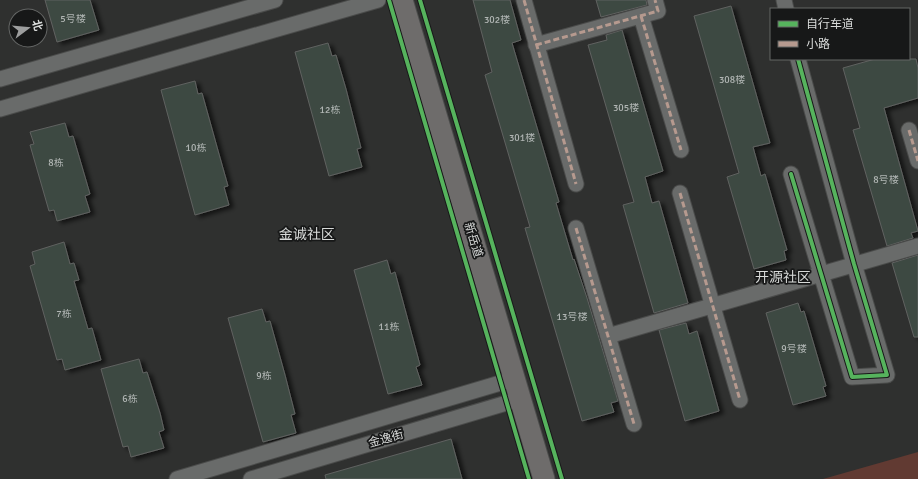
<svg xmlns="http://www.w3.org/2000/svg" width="918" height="479" font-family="Signika,'Noto Sans SC',sans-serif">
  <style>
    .green { fill: #613a32 }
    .building { fill: #3d4843; stroke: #606260; filter: url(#shadow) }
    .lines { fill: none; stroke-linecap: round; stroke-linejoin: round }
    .street-casing { stroke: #4a4b4a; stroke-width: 17 }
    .secondary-casing { stroke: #4a4b4a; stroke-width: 23 }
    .street { stroke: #696b6a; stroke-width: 15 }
    .secondary { stroke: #6e6c6b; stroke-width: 21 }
    .quiet { stroke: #b69a8f; stroke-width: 3; stroke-dasharray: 6 3; stroke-linecap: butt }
    .cycleway-casing { stroke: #171818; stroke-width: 6 }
    .cycleway { stroke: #56b35d; stroke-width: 4 }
    .labels { text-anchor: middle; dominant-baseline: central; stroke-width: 3.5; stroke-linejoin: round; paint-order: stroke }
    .number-label { font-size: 10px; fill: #b1b6b4 }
    .street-label { font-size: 12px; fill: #d8dad9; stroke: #171818 }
    .quarter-label { font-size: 14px; fill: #d8dad9; stroke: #171818 }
  </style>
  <defs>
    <filter id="shadow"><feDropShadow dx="4.5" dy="2.5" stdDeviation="2" flood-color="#0009"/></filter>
  </defs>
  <rect width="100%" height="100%" fill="#2f302f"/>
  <path class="green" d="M 918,452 L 918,479 L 823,479 Z"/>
  <g class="building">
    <path d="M 45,0 L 90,0 L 99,30 L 57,42 Z"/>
    <path d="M 473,0 L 510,0 L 521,40 L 512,43 L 559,202 L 556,203 L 573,260 L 574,259 L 587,298 L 618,401 L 611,403 L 614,412 L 582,421 L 525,228 L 530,227 L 485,75 L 492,72 Z"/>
    <path d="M 596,0 L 646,0 L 647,5 L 601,17 Z"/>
    <path d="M 731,6 L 770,143 L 753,147 L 761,176 L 765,174 L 787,250 L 784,251 L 786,260 L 754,269 L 727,177 L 739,173 L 694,16 Z"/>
    <path d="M 622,30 L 663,171 L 645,177 L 652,203 L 659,201 L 688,303 L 654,313 L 623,205 L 634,202 L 588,45 L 607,40 L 606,35 Z"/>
    <path d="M 328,43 L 332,56 L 336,55 L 346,89 L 361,148 L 357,149 L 362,167 L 329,176 L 295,52 Z"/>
    <path d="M 875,59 L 916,59 L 918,68 L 918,98 L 884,108 L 918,231 L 911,233 L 913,238 L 887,246 L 853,130 L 860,128 L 843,68 Z"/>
    <path d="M 195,81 L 198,94 L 202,93 L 217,147 L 228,186 L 224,187 L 229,205 L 195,215 L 161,90 Z"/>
    <path d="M 65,123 L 69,137 L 73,136 L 90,194 L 85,196 L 90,212 L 57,221 L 54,210 L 49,211 L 30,145 L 34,144 L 30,132 Z"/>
    <path d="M 64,242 L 70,264 L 74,263 L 79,280 L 74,281 L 88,329 L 92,328 L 101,360 L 65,370 L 62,359 L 57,360 L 30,266 L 35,264 L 32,252 Z"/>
    <path d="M 918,255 L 918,337 L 914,337 L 892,263 Z"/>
    <path d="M 387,260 L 391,274 L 395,272 L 399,287 L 420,365 L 416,367 L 422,385 L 388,394 L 354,270 Z"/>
    <path d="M 798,303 L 801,312 L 804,311 L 826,386 L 823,387 L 826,396 L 793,405 L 766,313 Z"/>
    <path d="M 262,309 L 266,322 L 270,321 L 285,375 L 295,414 L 291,415 L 296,433 L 263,442 L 228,318 Z"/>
    <path d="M 686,323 L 689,334 L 697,331 L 719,411 L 685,421 L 659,330 Z"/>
    <path d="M 139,359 L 143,373 L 147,372 L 160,413 L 164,430 L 159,432 L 164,448 L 131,457 L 128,446 L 123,447 L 101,369 Z"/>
    <path d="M 451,439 L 462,479 L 326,479 L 325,475 Z"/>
  </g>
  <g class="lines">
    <g class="street-casing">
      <g id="street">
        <path d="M 524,0 L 576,184"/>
        <path d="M 784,0 L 786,9"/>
        <path d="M 641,16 L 681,150"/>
        <path d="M 536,45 L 658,11 L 655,0"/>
        <path d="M 0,79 L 275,0"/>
        <path d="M 0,109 L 378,0"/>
        <path d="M 909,130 L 918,161"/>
        <path d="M 791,174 L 852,377 L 887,375 L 854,264 L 798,59"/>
        <path d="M 680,193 L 740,400"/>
        <path d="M 576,228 L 634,424"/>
        <path d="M 608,336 L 918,246"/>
        <path d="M 177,479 L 514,379"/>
        <path d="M 251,479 L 520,399"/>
      </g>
    </g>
    <g class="secondary-casing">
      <path id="secondary" d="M 402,0 L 544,479"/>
    </g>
    <use href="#street" class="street"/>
    <use href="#secondary" class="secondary"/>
    <g class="quiet">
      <path d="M 524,0 L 576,184"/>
      <path d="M 641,16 L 681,150"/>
      <path d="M 536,45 L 658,11 L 655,0"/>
      <path d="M 909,130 L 918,161"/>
      <path d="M 680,193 L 740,400"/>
      <path d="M 576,228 L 634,424"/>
    </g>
    <g class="cycleway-casing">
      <g id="cycleway">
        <path d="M 389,0 L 529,479"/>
        <path d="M 420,0 L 562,479"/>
        <path d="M 791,174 L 852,377 L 887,375 L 854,264 L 798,59"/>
      </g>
    </g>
    <use href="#cycleway" class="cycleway"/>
  </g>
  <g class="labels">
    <g class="number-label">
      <text x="73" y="19">5号楼</text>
      <text x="497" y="20">302楼</text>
      <text x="732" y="80">308楼</text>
      <text x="626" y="108">305楼</text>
      <text x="330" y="110">12栋</text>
      <text x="522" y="138">301楼</text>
      <text x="196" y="148">10栋</text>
      <text x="56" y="163">8栋</text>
      <text x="886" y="180">8号楼</text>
      <text x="64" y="314">7栋</text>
      <text x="572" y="317">13号楼</text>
      <text x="389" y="327">11栋</text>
      <text x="794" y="349">9号楼</text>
      <text x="264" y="376">9栋</text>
      <text x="130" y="399">6栋</text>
    </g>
    <g class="street-label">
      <text transform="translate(473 240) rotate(73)">新岳道</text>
      <text transform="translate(386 439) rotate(-16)">金逸街</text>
    </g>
    <g class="quarter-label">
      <text x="307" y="234">金诚社区</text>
      <text x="783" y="277">开源社区</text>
    </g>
  </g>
  <rect x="770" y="8" width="140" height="52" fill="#171818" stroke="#646665"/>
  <rect x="778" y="21" width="20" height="6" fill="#56b35d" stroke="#646665"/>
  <text x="806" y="28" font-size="12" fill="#d8dad9">自行车道</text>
  <rect x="778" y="41" width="20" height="6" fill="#b69a8f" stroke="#646665"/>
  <text x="806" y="48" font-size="12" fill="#d8dad9">小路</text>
  <g transform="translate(28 28) rotate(74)"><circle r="19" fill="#171818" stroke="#646665"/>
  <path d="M0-3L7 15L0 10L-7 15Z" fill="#9d9e9e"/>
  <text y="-6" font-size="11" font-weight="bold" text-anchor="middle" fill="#d8dad9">北</text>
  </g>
</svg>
